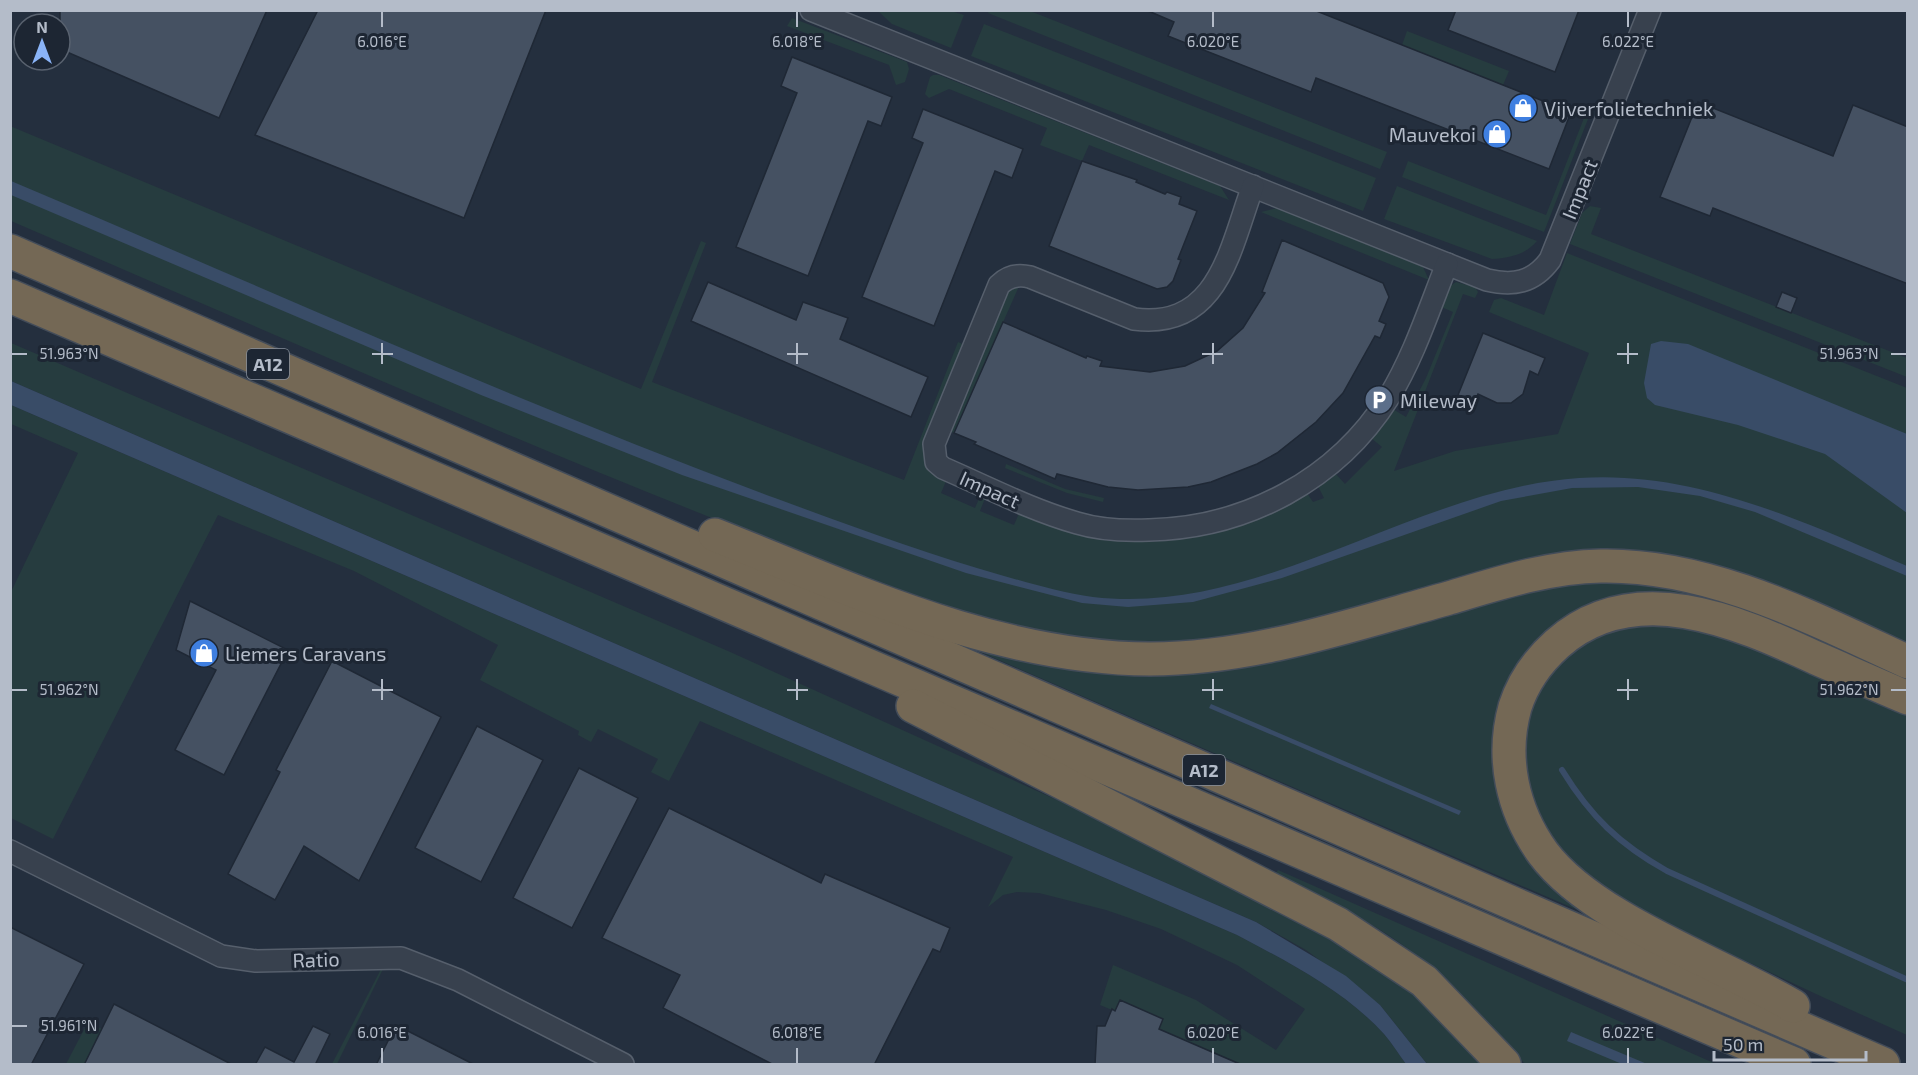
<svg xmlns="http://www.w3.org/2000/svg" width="1918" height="1075" font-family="'Exo 2',sans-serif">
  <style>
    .green { fill: #263c3f }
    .water { fill: #394c67 }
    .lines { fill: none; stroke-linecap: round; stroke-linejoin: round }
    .stream { stroke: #394c67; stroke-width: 6 }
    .building { fill: #455162; stroke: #1f2835; stroke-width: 1.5 }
    .minor-casing { stroke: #565f6c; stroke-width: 24 }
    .motorway-casing { stroke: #434c59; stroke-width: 36 }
    .minor { stroke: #38414e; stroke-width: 21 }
    .motorway { stroke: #746855; stroke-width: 33 }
    .ticks { fill: none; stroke: #b4bcc9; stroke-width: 2 }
    .labels { text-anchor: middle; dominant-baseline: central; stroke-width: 6; stroke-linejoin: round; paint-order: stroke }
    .shield { fill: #1d2633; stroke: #878f9c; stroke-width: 1.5 }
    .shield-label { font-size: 18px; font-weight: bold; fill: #b4bcc9 }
    .poi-label { font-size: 20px; fill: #b4bcc9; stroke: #1d2633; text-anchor: start }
    .street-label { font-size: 20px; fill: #b4bcc9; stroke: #1d2633 }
    .ticks-label { font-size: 15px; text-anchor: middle; fill: #b4bcc9; stroke: #1d2633; stroke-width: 6; stroke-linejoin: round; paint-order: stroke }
  </style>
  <rect width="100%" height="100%" fill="#242f3e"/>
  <g class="green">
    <path d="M 878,11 L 951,11 L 964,15 L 951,48 L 892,24 Z"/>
    <path d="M 989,11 L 1030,11 L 1387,152 L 1380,169 L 988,13 Z"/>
    <path d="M 792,18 L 907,62 L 909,69 L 905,82 L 896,85 L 889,65 L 787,26 Z"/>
    <path d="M 984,24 L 1376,178 L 1363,211 L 971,56 Z"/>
    <path d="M 1407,31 L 1509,71 L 1503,85 L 1402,45 Z"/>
    <path d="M 933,75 L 939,75 L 1220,186 L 1229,200 L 1089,145 L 1082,161 L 1040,145 L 1047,128 L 949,89 L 929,98 L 925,94 L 930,77 Z"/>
    <path d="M 1584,118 L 1588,119 L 1544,232 L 1402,177 L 1408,161 L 1546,215 Z"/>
    <path d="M 10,126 L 641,389 L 701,241 L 706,243 L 652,382 L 904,480 L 958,342 L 965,345 L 927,440 L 947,479 L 941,493 L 975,508 L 981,494 L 986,496 L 980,511 L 1014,525 L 1020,511 C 1055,520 1091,532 1127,539 C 1182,549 1259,518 1307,493 L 1313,502 L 1324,498 L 1318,486 L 1334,472 L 1345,484 L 1382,447 L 1371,438 L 1391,408 L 1406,417 L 1426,378 L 1453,312 L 1439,306 L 1447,288 L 1456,282 L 1475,287 L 1478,292 L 1475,298 L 1463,294 L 1394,471 L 1455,451 L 1558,434 L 1589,353 L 1489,312 L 1494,300 L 1501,298 L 1544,315 L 1567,253 L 1907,388 L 1907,645 C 1816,605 1724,554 1622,550 C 1531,546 1445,584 1358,608 C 1267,634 1174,650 1079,639 C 1009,630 943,605 876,581 C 820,560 763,539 707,516 C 473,423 242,320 11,221 Z"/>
    <path d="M 1397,186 L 1537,241 C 1525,255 1509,258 1492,259 L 1384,219 Z"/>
    <path d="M 1590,206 L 1601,208 L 1591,234 L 1907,358 L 1907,377 L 1570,244 L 1582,213 Z"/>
    <path d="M 1277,208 L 1423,267 L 1429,280 L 1261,212 Z"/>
    <path d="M 1020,284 L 954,433 L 950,431 L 1007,292 L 1010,287 Z"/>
    <path d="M 11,343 L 728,651 L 1099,819 L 1385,966 L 1489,1064 L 1427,1064 L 1380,1005 L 1306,950 L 1256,922 L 11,381 Z"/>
    <path d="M 11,405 L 1237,935 C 1288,962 1345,991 1384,1034 C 1392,1043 1399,1055 1406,1064 L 1242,1064 L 1100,1005 L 1113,965 L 1196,1000 L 1276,1050 L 1305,1009 L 1237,965 L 1161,929 L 1106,910 L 1039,893 L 1017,892 L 1003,895 L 988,907 L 1013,857 L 700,721 L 669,781 L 651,772 L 658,759 L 598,729 L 591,742 L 578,735 L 579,731 L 480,680 L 498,645 L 354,571 L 218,515 L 53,839 L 11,818 L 10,594 L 78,453 L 11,424 Z"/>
    <path d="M 1006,464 L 1065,489 L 1104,498 L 1103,502 L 1067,493 L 1005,468 Z"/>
    <path d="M 1642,581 L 1704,597 L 1750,613 L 1721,610 L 1547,640 L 1505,794 L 1624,930 L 862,601 L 1112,664 L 1536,584 Z"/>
    <path d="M 1634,624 L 1684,625 L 1741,643 L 1907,714 L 1907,1035 C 1855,1012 1803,988 1750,963 C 1654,919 1497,857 1528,723 C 1542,662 1577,640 1634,624 Z"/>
    <path d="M 1278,870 L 1716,1064 L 1525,1064 C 1491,1025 1457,986 1415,954 C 1373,922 1323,897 1276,873 Z"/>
    <path d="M 381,969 L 383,969 L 337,1064 L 332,1064 Z"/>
    <path d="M 88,1022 L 102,1029 L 84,1064 L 66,1064 Z"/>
  </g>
  <g class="water">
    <path d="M 11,181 C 265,288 516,402 775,498 C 851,526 927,554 1004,576 C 1033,584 1063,593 1093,597 C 1261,617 1415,489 1579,478 C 1695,470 1804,522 1907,566 L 1907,576 L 1755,512 L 1700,496 L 1638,487 L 1572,488 L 1501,501 L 1282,578 L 1193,602 L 1128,607 L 1082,603 L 966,573 L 682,475 L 481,395 L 11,195 Z"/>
    <path d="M 1661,341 L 1688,344 L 1907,434 L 1907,513 L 1825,454 L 1738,425 L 1655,405 L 1647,398 L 1644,383 L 1651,344 Z"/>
    <path d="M 11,381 L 1256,922 L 1346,976 L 1380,1005 L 1427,1064 L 1406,1064 C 1399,1055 1392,1043 1384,1034 C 1345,991 1288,962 1237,935 L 11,405 Z"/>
    <path d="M 1211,704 L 1461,811 L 1459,815 L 1209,708 Z"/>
    <path d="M 1571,1032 L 1647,1064 L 1622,1064 L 1567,1041 Z"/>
  </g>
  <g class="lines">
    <path class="stream" d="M 1562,770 C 1591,817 1619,844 1667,871 L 1908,980"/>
  </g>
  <g class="building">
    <path d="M 60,10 L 267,10 L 219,118 L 60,49 Z"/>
    <path d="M 318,10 L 546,10 L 464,218 L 255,135 Z"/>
    <path d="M 1146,10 L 1314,10 L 1571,112 L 1549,169 L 1316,78 L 1311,92 L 1183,42 L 1168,36 L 1174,22 Z"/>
    <path d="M 1456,10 L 1579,10 L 1555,72 L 1448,30 Z"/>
    <path d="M 792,57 L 892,97 L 881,126 L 868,121 L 808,276 L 736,247 L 797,93 L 781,86 Z"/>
    <path d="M 1698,102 L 1833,156 L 1853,105 L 1908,127 L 1908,284 L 1713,208 L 1710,216 L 1660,197 Z"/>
    <path d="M 923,109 L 1023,149 L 1012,178 L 995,171 L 934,326 L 862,297 L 923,143 L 912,138 Z"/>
    <path d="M 1082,161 L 1137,180 L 1136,182 L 1165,194 L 1167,192 L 1181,197 L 1179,204 L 1197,211 L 1178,259 L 1181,260 L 1173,281 L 1167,287 L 1157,289 L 1049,246 Z"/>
    <path d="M 1282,240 L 1383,283 L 1389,297 L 1379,321 L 1386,324 L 1380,338 L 1375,336 L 1343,393 L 1316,422 L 1277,453 L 1257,464 L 1211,482 L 1188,487 L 1138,490 L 1108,487 L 1057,474 L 1055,479 L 974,444 L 976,442 L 954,433 L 1003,322 L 1086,358 L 1087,356 L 1102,361 L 1100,366 L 1150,372 L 1185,366 L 1217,351 L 1243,328 L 1265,293 L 1262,292 Z"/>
    <path d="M 708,282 L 796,320 L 803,302 L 848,318 L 840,339 L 928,377 L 911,417 L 691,321 Z"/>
    <path d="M 1782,292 L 1797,298 L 1791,313 L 1776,307 Z"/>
    <path d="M 1483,333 L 1545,358 L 1538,375 L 1530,371 L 1523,394 L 1511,403 L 1497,403 L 1478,394 L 1475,402 L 1458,395 Z"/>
    <path d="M 190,601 L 288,650 L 224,775 L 175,750 L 216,670 L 176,650 Z"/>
    <path d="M 332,661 L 441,717 L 359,881 L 304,846 L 275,900 L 228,874 L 280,772 L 276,770 Z"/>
    <path d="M 477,726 L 543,760 L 481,882 L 415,848 Z"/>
    <path d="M 579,768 L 638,798 L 572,928 L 513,898 Z"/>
    <path d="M 669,808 L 821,883 L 825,874 L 950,928 L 940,952 L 933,949 L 874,1065 L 774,1065 L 663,1008 L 680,975 L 602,938 Z"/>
    <path d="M 10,927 L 84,964 L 31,1065 L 10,1065 Z"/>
    <path d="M 1120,1000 L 1163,1019 L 1159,1029 L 1242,1065 L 1095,1065 L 1097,1026 L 1105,1026 L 1112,1009 L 1115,1011 Z"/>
    <path d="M 114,1004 L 233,1065 L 84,1065 Z"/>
    <path d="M 396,1025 L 475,1065 L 376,1065 Z"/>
    <path d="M 313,1026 L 330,1034 L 315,1065 L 255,1065 L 265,1047 L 294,1062 Z"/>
  </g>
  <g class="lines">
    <g class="minor-casing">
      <g id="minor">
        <path d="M 811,10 L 1487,280 C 1513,286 1533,283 1550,260 L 1650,10"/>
        <path d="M 1253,186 C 1230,248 1219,330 1134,319 L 1030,277 C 1018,274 1008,276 999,285 L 934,444 L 936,462 L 943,468 C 987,487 1031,510 1077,523 C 1100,530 1126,531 1149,530 C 1246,528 1337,480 1389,397 C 1414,356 1429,309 1447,264"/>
        <path d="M 10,851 L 221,956 L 256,961 L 401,958 L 458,980 L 623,1064"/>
      </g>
    </g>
    <g class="motorway-casing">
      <g id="motorway">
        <path d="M 10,251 L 1883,1064"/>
        <path d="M 10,296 L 1794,1064"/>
        <path d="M 715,535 C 856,591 996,658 1150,659 C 1253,659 1351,625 1449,598 C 1499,583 1548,567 1601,566 C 1709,564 1812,618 1908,662"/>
        <path d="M 913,706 L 1338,924 L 1424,981 L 1504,1064"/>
        <path d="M 1793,1006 C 1720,963 1592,919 1543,853 C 1512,810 1501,757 1515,707 C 1523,682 1538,661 1557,644 C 1634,576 1736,621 1816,658 C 1846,671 1877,685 1908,698"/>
      </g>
    </g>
    <use href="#minor" class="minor"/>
    <use href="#motorway" class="motorway"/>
  </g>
  <path class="ticks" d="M 382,12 L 382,27M 797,12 L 797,27M 1213,12 L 1213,27M 1628,12 L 1628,27M 382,343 L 382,364M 797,343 L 797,364M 1213,343 L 1213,364M 1628,343 L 1628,364M 12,354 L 27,354M 372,354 L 393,354M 787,354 L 808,354M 1202,354 L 1223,354M 1617,354 L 1638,354M 1891,354 L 1906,354M 382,679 L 382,700M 797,679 L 797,700M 1213,679 L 1213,700M 1628,679 L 1628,700M 12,690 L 27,690M 372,690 L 393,690M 787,690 L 808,690M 1202,690 L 1223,690M 1617,690 L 1638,690M 1891,690 L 1906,690M 12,1026 L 27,1026M 382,1048 L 382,1063M 797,1048 L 797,1063M 1213,1048 L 1213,1063M 1628,1048 L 1628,1063"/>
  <defs>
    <g id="shop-disc" transform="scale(1.5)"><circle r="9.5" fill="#3f7fe0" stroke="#1d2633"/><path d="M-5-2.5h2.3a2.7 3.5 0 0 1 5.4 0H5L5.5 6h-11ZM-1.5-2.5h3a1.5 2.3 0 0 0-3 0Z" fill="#fff"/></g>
    <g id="parking-disc" transform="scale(1.5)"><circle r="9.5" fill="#5c6f8a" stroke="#1d2633"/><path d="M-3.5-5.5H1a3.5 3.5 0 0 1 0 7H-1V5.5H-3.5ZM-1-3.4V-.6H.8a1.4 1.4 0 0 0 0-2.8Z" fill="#fff"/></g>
  </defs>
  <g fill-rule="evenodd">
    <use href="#shop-disc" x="1523" y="108"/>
    <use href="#shop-disc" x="1497" y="134"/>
    <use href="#parking-disc" x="1379" y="400"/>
    <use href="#shop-disc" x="204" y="653"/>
  </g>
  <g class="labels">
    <g class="shield">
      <rect x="247" y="349" width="42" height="30" rx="4.5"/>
      <rect x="1183" y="755" width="42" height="30" rx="4.5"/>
    </g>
    <g class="shield-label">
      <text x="268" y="364">A12</text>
      <text x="1204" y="770">A12</text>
    </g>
    <g class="poi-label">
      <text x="1544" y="108">Vijverfolietechniek</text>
      <text x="1476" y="134" text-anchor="end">Mauvekoi</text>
      <text x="1400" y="400">Mileway</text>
      <text x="225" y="653">Liemers Caravans</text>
    </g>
    <g class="street-label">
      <text transform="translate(1579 189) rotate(-68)">Impact</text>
      <text transform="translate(990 489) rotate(24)">Impact</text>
      <text transform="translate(316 959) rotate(-2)">Ratio</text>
    </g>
  </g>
  <g class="ticks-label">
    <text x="382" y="47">6.016°E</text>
    <text x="797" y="47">6.018°E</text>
    <text x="1213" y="47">6.020°E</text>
    <text x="1628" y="47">6.022°E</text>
    <text x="69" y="359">51.963°N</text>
    <text x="1849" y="359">51.963°N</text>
    <text x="69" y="695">51.962°N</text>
    <text x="1849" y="695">51.962°N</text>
    <text x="69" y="1031">51.961°N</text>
    <text x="382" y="1038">6.016°E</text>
    <text x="797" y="1038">6.018°E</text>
    <text x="1213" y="1038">6.020°E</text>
    <text x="1628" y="1038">6.022°E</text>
  </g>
  <rect width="1918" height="1075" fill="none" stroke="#b4bcc9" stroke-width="24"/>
  <g transform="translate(42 42)"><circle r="28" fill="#1d2633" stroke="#59626f" stroke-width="1.5"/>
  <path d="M0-4.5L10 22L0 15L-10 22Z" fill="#8ab4f8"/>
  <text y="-9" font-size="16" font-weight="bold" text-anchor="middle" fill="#b4bcc9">N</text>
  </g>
  <path d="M1714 1051v9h152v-9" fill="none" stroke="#b4bcc9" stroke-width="3"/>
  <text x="1723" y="1051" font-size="18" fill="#b4bcc9" stroke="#1d2633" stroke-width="4.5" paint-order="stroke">50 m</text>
</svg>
